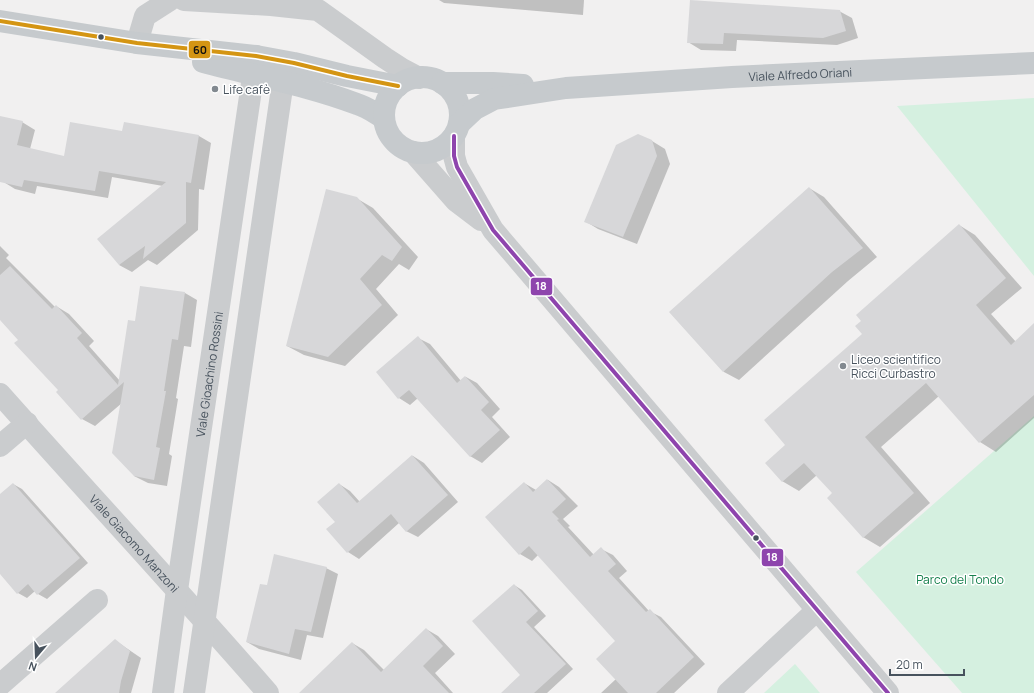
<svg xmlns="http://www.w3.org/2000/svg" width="1034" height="693" font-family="Manrope,sans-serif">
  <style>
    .green { fill: #d5f0e0 }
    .shadow { fill: #0003 }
    .building { fill: #d7d7d9 }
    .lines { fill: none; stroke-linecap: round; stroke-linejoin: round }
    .minor { stroke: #caccce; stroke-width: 22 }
    .major { stroke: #c6cacd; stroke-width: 22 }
    .bus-1-casing { stroke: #fff; stroke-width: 7 }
    .bus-2-casing { stroke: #fff; stroke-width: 7 }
    .bus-1 { stroke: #d49513; stroke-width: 4 }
    .bus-2 { stroke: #8e44ad; stroke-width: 4 }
    .bus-dot { fill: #47525d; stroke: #fff; stroke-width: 1.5 }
    .poi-dot { fill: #828990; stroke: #fff; stroke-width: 1.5 }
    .labels { text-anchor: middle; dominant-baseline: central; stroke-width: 3; stroke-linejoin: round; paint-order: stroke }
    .street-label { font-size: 12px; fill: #47525d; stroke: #fff }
    .poi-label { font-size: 12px; fill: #47525d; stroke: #fff; text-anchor: start }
    .park-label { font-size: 12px; fill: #16804d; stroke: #fff }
    .line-badge { stroke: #fff; stroke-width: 1.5 }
    .badge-label { font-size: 11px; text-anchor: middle; font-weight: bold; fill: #fff }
    .pale-badge-label { font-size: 11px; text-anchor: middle; font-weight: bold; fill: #111 }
  </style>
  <rect width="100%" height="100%" fill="#f1f0f0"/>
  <g class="green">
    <path d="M 1034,98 L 1034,276 L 897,106 Z"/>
    <path d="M 1034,416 L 1034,693 L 962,693 L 856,572 Z"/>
    <path d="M 795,664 L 820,693 L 764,693 Z"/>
  </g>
  <g class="shadow">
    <path d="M 439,0 L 584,0 L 583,15 L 444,3 Z"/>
    <path d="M 691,1 L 839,11 L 852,18 L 858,38 L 837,45 L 737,40 L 736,51 L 701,50 L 688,42 Z"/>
    <path d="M 0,117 L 22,122 L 35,130 L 30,149 L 65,157 L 123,132 L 199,136 L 211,143 L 204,190 L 199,189 L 198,230 L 157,265 L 148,260 L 132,272 L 119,265 L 163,186 L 112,177 L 108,198 L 37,186 L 35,194 L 15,189 L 2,181 L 0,175 Z"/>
    <path d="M 652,141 L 665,149 L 670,164 L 637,244 L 598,229 L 585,221 Z"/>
    <path d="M 809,188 L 824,197 L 877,257 L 848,281 L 739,380 L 724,372 L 670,312 Z"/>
    <path d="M 356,198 L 373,208 L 418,257 L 409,270 L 399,264 L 376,289 L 398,315 L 345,366 L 304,355 L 287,346 Z"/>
    <path d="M 959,225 L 975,235 L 1022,288 L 991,314 L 1016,342 L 1034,324 L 1034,418 L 996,452 L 980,442 L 939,396 L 881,447 L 930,503 L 880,547 L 863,537 L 833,493 L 817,475 L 799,491 L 782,481 L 787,445 L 864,334 Z"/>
    <path d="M 0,246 L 9,255 L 6,258 L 55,307 L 56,306 L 69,314 L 94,341 L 89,346 L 120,381 L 136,322 L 185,293 L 197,300 L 191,347 L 184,346 L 176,398 L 178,399 L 169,454 L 172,456 L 167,486 L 148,483 L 134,476 L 122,403 L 95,426 L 82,419 L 19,340 L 0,319 Z"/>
    <path d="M 418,338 L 430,344 L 461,381 L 466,377 L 477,383 L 500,409 L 492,417 L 510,437 L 482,463 L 470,456 L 418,398 L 410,405 L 399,398 Z"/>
    <path d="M 413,456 L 424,463 L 458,502 L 418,537 L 406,531 L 399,523 L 359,559 L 348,552 L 336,522 L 339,484 L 350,491 L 360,502 Z"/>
    <path d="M 548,480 L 559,487 L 578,506 L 563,519 L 570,526 L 568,527 L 594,555 L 601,549 L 613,555 L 627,571 L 619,578 L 649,611 L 661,617 L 705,664 L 674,693 L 601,693 L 616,679 L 617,641 L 539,554 L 532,561 L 520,554 L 524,483 L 536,490 Z"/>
    <path d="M 13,484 L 22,489 L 88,563 L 47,599 L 38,594 L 35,591 L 27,598 L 18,593 L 0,573 L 0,496 Z"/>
    <path d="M 326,568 L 338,574 L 323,638 L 307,635 L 301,660 L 259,649 L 247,642 L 267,586 Z"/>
    <path d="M 514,585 L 522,590 L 546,616 L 534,627 L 573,669 L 547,693 L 506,693 L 522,675 Z"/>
    <path d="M 426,629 L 438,636 L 455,654 L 435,673 L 453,693 L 319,693 L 352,643 L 364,650 L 384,670 Z"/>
    <path d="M 116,641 L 141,658 L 131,693 L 61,693 Z"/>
  </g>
  <g class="building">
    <path d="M 690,0 L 840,10 L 846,31 L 823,38 L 724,33 L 723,44 L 687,43 Z"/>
    <path d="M 0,116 L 23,121 L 17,145 L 64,156 L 70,122 L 122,131 L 124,122 L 199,135 L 191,183 L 186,182 L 186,223 L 143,259 L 145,246 L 119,265 L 97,239 L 166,182 L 99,171 L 95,191 L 24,180 L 22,187 L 0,182 Z"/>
    <path d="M 638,134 L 652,140 L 657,156 L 623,237 L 584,222 L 616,145 Z"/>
    <path d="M 809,187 L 863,248 L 832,272 L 723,372 L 669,312 Z"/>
    <path d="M 326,189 L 357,197 L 402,247 L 392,261 L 382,255 L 360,279 L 382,305 L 328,357 L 286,346 Z"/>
    <path d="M 959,224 L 1006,278 L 976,305 L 1011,345 L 1034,323 L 1034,395 L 979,443 L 926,383 L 865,437 L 914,493 L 863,538 L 827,498 L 832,493 L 804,463 L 782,482 L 765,463 L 785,445 L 764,420 L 862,334 L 855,326 L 861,321 L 856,315 Z"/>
    <path d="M 10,266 L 52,309 L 56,305 L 82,333 L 77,338 L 118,385 L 128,320 L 135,321 L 140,286 L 185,292 L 178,340 L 172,339 L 164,391 L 166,391 L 156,447 L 160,448 L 154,480 L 134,476 L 112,453 L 124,382 L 81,420 L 56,392 L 58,390 L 14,343 L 18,340 L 0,320 L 0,275 Z"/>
    <path d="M 418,336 L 457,383 L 465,376 L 489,402 L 481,410 L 500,430 L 470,457 L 409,390 L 398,399 L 376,372 Z"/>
    <path d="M 412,455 L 448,495 L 406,532 L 391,514 L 347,553 L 326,529 L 335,522 L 317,502 L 339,483 L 357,503 Z"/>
    <path d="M 547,479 L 566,499 L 552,512 L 559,519 L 557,520 L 590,557 L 601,547 L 616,564 L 608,571 L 646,612 L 650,609 L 694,657 L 656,693 L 628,693 L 596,659 L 615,641 L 529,546 L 519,555 L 485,517 L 524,482 L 533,492 Z"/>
    <path d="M 13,483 L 80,558 L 37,595 L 28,584 L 17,594 L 0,574 L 0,494 Z"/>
    <path d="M 274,554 L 327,567 L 311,632 L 295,629 L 289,654 L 246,642 L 260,584 L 267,585 Z"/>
    <path d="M 514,584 L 538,611 L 526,622 L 566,664 L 534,693 L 501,693 L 520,675 L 472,621 Z"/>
    <path d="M 426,628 L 443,646 L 423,666 L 449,693 L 299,693 L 352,642 L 381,672 Z"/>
    <path d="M 115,639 L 130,651 L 121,681 L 119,693 L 55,693 Z"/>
  </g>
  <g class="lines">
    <g class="minor">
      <path d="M 184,0 L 271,5 L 318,10 L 385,58 L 402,69 L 419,78"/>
      <path d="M 137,43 L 145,16 L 170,0"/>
      <path d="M 454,136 L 454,156 L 457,167 L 493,230 L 888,693"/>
      <path d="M 413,152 L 456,201 L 481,220"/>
      <path id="s1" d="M 0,394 C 89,494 180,592 268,693"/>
      <path d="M 0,446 L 27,423"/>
      <path d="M 0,685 L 97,600"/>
      <path id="s2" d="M 163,693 L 177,590 L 256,56"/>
      <path d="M 194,693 L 283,81"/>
      <path d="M 728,693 L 817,610"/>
    </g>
    <g class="major">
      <path d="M 0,21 L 137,43 L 256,56 L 294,63 L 347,76 L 398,86"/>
      <path d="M 203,62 C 255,76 307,85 357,104 C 367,107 375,113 384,118"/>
      <circle cx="422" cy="115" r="38"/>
      <path d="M 442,83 L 493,83 L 523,85"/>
      <path id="s3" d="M 459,124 L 475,109 L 494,99 L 566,88 L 732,77 L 1034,63"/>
    </g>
    <g class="bus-1-casing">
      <path id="bus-1" d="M 0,21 L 137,43 L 256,56 L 294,63 L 347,76 L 398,86"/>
    </g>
    <g class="bus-2-casing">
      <path id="bus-2" d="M 454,136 L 454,156 L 457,167 L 493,230 L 888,693"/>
    </g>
    <use href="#bus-1" class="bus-1"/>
    <use href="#bus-2" class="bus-2"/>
  </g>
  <g class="bus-dot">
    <circle cx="101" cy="37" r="3.5"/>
    <circle cx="756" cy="538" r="3.5"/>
  </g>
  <g class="poi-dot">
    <circle cx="215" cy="89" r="4"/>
    <circle cx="843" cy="366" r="4"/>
  </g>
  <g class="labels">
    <g class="street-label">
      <text stroke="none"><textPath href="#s3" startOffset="351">Viale Alfredo Oriani</textPath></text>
      <text stroke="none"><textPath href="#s2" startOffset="322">Viale Gioachino Rossini</textPath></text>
      <text stroke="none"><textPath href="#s1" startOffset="201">Viale Giacomo Manzoni</textPath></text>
    </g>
    <g class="poi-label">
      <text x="223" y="89">Life cafè</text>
      <text x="851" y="359">Liceo scientifico<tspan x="851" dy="14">Ricci Curbastro</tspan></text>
    </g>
    <g class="park-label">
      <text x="960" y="579">Parco del Tondo</text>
    </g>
  </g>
  <g class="line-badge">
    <rect x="188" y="40" width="23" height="19" rx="4" fill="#d49513"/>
    <rect x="530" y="277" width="23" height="19" rx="4" fill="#8e44ad"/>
    <rect x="761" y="548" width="23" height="19" rx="4" fill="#8e44ad"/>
  </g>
  <g class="badge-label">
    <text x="541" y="290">18</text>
    <text x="772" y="561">18</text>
  </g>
  <g class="pale-badge-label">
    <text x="200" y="54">60</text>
  </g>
  <g transform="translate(36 657) rotate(199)" stroke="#ffffff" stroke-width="3" paint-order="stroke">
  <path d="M0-3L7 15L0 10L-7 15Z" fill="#47525d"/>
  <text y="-6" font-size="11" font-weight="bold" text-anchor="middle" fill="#47525d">N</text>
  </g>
  <path d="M890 669v6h74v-6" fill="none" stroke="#47525d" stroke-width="2"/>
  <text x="896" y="669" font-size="12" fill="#47525d" stroke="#ffffff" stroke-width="3" paint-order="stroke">20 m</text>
</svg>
